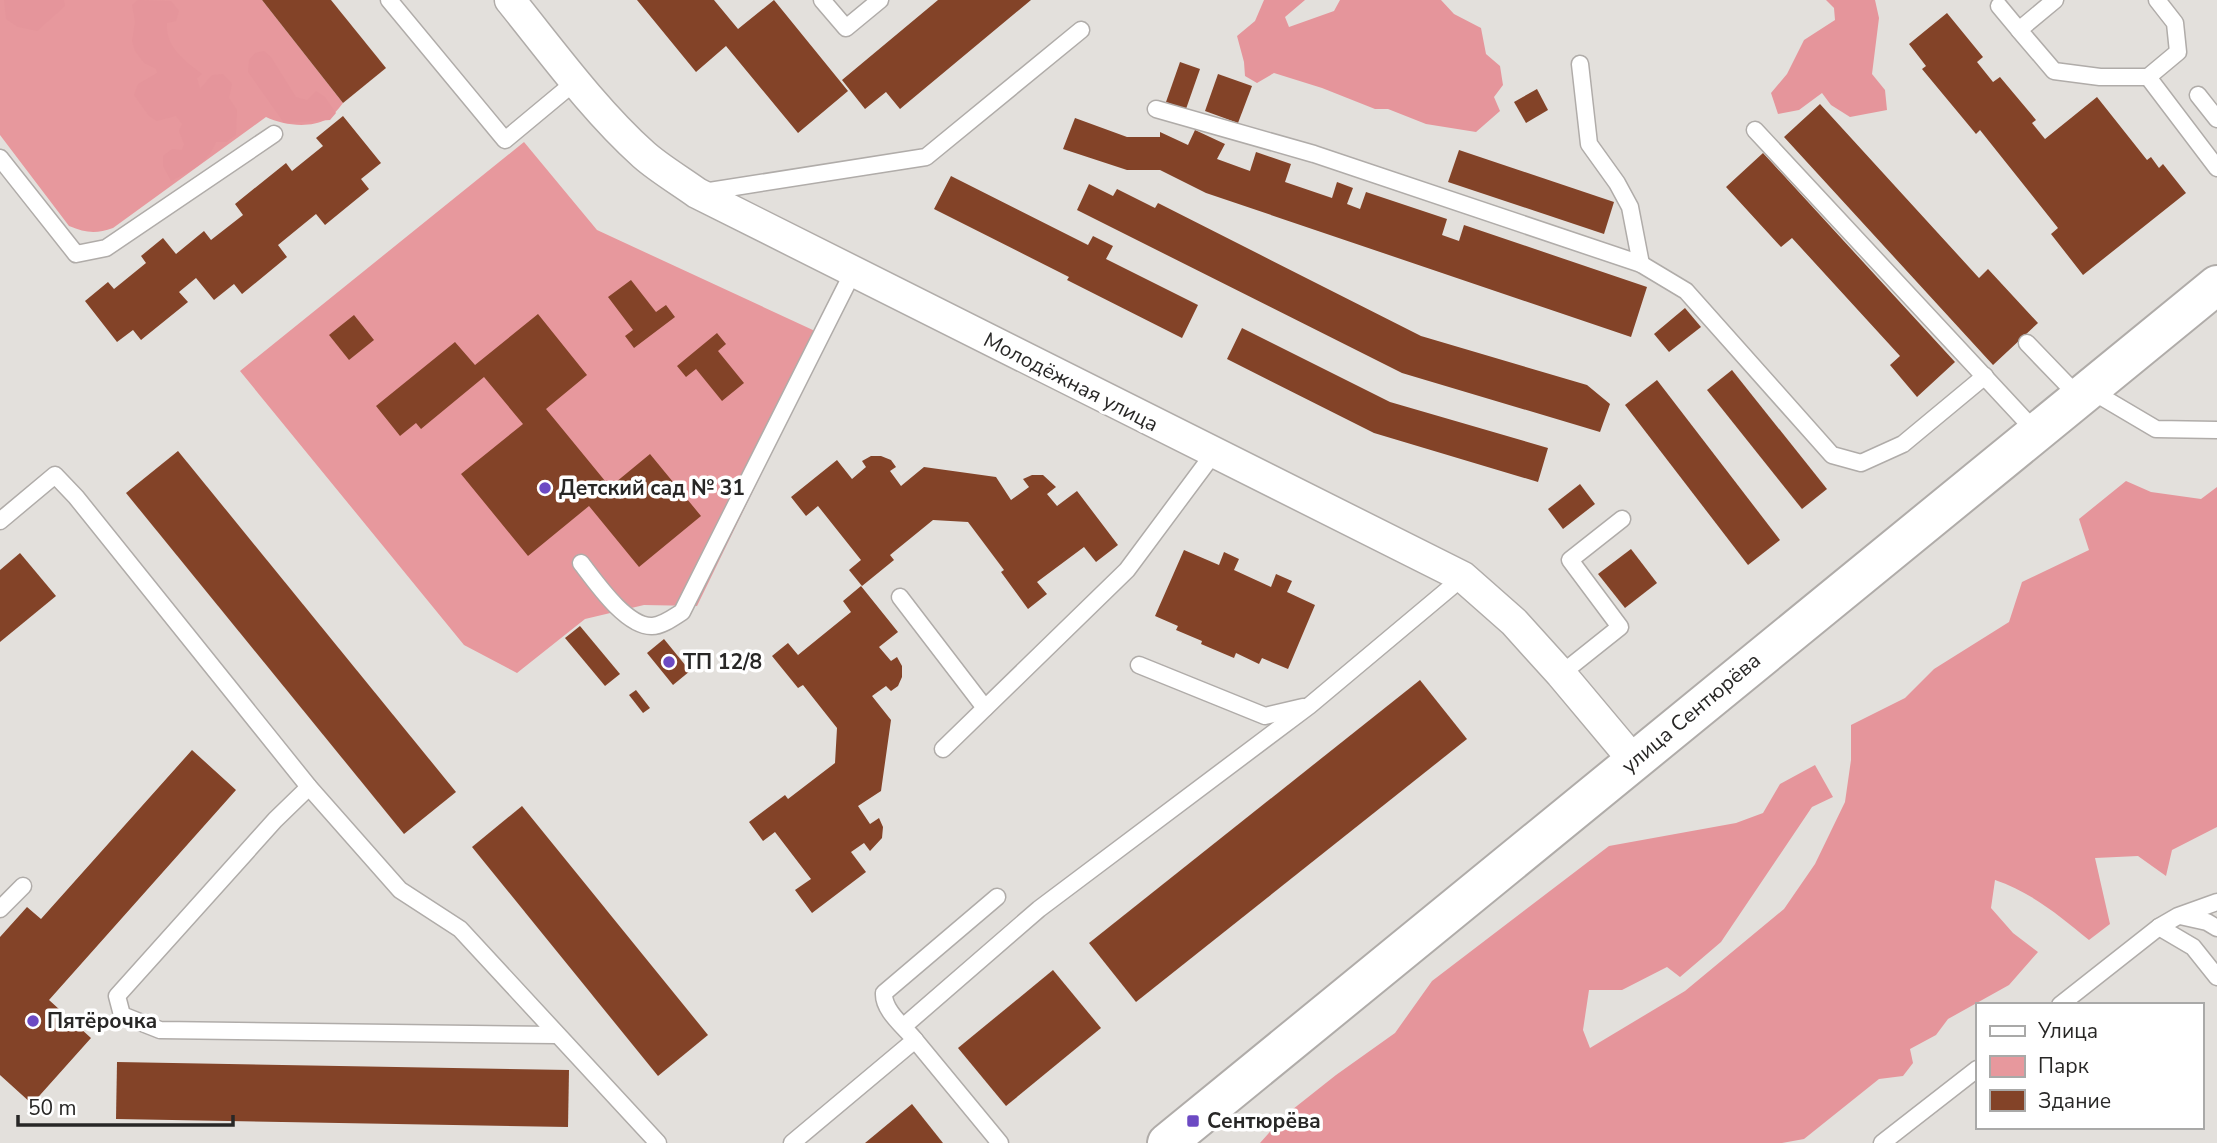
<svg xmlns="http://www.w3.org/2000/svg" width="2217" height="1143" font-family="'Nunito Sans',sans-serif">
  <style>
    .green { fill: #e7989d }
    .forest { fill: #e5959b }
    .building { fill: #834328 }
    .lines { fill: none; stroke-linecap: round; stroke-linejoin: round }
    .lane-casing { stroke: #b0aca9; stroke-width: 19 }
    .street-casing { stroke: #b0aca9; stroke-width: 33 }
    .secondary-casing { stroke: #b0aca9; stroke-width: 42 }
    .lane { stroke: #fff; stroke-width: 16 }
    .street { stroke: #fff; stroke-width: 30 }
    .secondary { stroke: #fff; stroke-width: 38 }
    .poi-dot { fill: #6c4ac3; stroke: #fff; stroke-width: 2.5 }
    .labels { text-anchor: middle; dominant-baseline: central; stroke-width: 7; stroke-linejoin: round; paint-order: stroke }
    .street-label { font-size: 21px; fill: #282726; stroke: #fff }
    .poi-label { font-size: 21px; font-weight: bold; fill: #282726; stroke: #fff; text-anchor: start }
  </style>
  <rect width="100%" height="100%" fill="#e3e0dc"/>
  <g class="green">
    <path d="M 0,0 L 262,0 L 343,103 C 339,108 333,116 327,119 C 309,129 283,125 266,117 L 113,228 C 96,234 86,233 69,226 L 0,135 Z"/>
    <path d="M 524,142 L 597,230 L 828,337 L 697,606 L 644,605 L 585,619 L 517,673 L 464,645 L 240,371 Z"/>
  </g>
  <g class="forest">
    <path d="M 4,0 L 64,0 L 65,6 L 37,31 L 18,27 L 6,19 Z"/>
    <path d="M 138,0 L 171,1 L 179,11 L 176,21 L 167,23 C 165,47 185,61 202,74 L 197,78 L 200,89 L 212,75 L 223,74 L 232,84 L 229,98 L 237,110 L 236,135 L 226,142 L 216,142 C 207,164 191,171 171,181 L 163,166 L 163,156 L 172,149 L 182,150 L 184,144 L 179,131 L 182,124 L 176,116 L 157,121 L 149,116 L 134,95 L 138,84 L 157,73 L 156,69 L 144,63 L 135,51 L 132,41 L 135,22 L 132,5 Z"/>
    <path d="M 1264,0 L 1305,0 L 1285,17 L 1289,27 L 1334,11 L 1340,0 L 1441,0 L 1454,14 L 1481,28 L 1486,54 L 1500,66 L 1503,85 L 1494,97 L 1500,111 L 1476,132 L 1426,124 L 1388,109 L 1375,109 L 1322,88 L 1274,73 L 1257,83 L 1245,76 L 1244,62 L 1237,36 L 1255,21 Z"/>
    <path d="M 1826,0 L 1875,0 L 1879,18 L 1872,74 L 1885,90 L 1887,110 L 1850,117 L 1831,105 L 1822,93 L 1799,110 L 1778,114 L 1771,93 L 1787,74 L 1804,40 L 1835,20 L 1834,8 Z"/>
    <path d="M 264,51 L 271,57 L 296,97 L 307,100 L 316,91 L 325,97 L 336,113 L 330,120 L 284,123 L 248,72 L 249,60 L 255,53 Z"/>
    <path d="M 2126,481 L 2151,492 L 2201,499 L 2217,487 L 2217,827 L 2172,850 L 2166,876 L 2138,856 L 2095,858 L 2110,924 L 2089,940 C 2060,916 2031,892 1995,880 L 1991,908 L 2013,933 L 2038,952 L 2009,985 L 1948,1019 L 1936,1035 L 1910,1049 L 1913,1063 L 1903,1076 L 1879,1079 L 1804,1139 L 1782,1143 L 1260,1143 L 1283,1117 L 1336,1075 L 1395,1033 L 1432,981 L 1609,846 L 1736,823 L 1763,813 L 1780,784 L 1815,765 L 1833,797 L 1812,807 L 1721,942 L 1680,977 L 1667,967 L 1622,990 L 1589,990 L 1583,1030 L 1590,1048 L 1685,991 L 1784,909 L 1815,864 L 1845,802 L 1851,760 L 1851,725 L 1905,698 L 1934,669 L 2009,622 L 2022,582 L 2089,550 L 2079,519 Z"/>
  </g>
  <g class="building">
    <path d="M 262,0 L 331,0 L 386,68 L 343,103 Z"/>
    <path d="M 637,0 L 714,0 L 738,29 L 774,0 L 848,91 L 798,133 L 726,46 L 696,72 Z"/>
    <path d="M 938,0 L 1031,0 L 900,109 L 886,92 L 865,109 L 842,80 Z"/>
    <path d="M 1947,13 L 1983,57 L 1977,62 L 1993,82 L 2000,77 L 2036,120 L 2032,123 L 2045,139 L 2097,97 L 2147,160 L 2151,157 L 2159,168 L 2163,164 L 2186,193 L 2083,275 L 2051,234 L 2058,228 L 1980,130 L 1976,134 L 1922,69 L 1926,66 L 1909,44 Z"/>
    <path d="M 1180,62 L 1200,69 L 1186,109 L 1166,102 Z"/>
    <path d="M 1218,74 L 1252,86 L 1238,123 L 1205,111 Z"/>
    <path d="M 1537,89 L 1548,110 L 1526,123 L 1514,102 Z"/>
    <path d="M 1820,104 L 1979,278 L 1988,269 L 2038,323 L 1993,365 L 1784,137 Z"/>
    <path d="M 343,116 L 381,163 L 361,179 L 369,189 L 325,225 L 316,214 L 278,245 L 287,257 L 242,294 L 234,284 L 214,300 L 196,278 L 179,292 L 188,302 L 141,340 L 133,330 L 117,342 L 85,301 L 108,282 L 114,289 L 146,263 L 141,256 L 163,238 L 176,254 L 204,231 L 211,240 L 243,215 L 235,204 L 286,163 L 292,171 L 323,146 L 316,138 Z"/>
    <path d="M 1075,118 L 1127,137 L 1160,137 L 1160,132 L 1188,145 L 1195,130 L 1225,144 L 1217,159 L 1250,171 L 1256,152 L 1291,164 L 1285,182 L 1332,198 L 1337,182 L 1353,188 L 1347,204 L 1360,209 L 1366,192 L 1447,219 L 1442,235 L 1459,241 L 1464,225 L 1647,287 L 1631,337 L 1206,193 L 1160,170 L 1127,170 L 1063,149 Z"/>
    <path d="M 1459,150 L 1614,202 L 1604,234 L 1448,182 Z"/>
    <path d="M 1763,153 L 1955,362 L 1917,397 L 1890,365 L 1900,356 L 1792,238 L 1781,247 L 1726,187 Z"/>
    <path d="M 951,176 L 1088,245 L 1093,236 L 1113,246 L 1106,259 L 1198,305 L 1182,338 L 1067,280 L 1069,277 L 934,209 Z"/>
    <path d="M 1089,184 L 1113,196 L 1117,189 L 1155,208 L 1158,203 L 1421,336 L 1587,385 L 1610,404 L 1600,432 L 1402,373 L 1077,210 Z"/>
    <path d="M 631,280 L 656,312 L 666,305 L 675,317 L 634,348 L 625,336 L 633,330 L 608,297 Z"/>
    <path d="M 1685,308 L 1701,327 L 1669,352 L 1654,334 Z"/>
    <path d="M 538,314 L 587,375 L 546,409 L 610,487 L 650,454 L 701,516 L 639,567 L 589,506 L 528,556 L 461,474 L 523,424 L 484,377 L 421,429 L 416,423 L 400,436 L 376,406 L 455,342 L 475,365 Z"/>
    <path d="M 354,315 L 374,340 L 349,360 L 329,335 Z"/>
    <path d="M 1242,328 L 1390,402 L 1548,448 L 1538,482 L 1374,433 L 1227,359 Z"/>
    <path d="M 717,333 L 726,344 L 718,351 L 744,383 L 722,401 L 696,369 L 686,377 L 677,366 Z"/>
    <path d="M 1732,370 L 1827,489 L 1802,509 L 1707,390 Z"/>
    <path d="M 1657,380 L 1780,540 L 1748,565 L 1625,405 Z"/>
    <path d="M 178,451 L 456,792 L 404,834 L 126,493 Z"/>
    <path d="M 871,456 L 881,456 L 891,460 L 896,467 L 890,471 L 901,486 L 924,467 L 996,477 L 1011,500 L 1029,487 L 1023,479 L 1032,475 L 1043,475 L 1056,487 L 1047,494 L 1057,506 L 1077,491 L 1118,545 L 1096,562 L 1084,547 L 1037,582 L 1047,594 L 1028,609 L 1001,572 L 1004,570 L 968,522 L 933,520 L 890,555 L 894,560 L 862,586 L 849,570 L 861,560 L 818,506 L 806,516 L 791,497 L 837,460 L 852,479 L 866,467 L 862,461 Z"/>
    <path d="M 1580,484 L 1595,504 L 1563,529 L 1548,509 Z"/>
    <path d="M 1631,549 L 1657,583 L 1625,608 L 1598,574 Z"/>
    <path d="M 1184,550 L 1219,565 L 1224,552 L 1239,559 L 1234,570 L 1271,587 L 1276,574 L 1292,581 L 1287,592 L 1315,605 L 1288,669 L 1262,658 L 1259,664 L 1236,653 L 1234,658 L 1201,644 L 1202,641 L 1176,630 L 1178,626 L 1155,616 Z"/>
    <path d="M 20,553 L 56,596 L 0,642 L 0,570 Z"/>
    <path d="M 861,586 L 898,632 L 879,647 L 891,661 L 897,657 L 902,666 L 902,677 L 898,686 L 891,691 L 886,686 L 872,696 L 891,720 L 881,791 L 858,806 L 870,824 L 879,818 L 883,827 L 882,838 L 870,851 L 864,843 L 851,852 L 866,872 L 812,913 L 795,890 L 811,879 L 775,832 L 763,841 L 749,822 L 785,795 L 788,799 L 835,763 L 837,728 L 803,685 L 798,688 L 772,656 L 788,643 L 798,655 L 851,612 L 843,601 Z"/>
    <path d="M 580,626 L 620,674 L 605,686 L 565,638 Z"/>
    <path d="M 664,639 L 690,671 L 673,685 L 647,653 Z"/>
    <path d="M 1420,680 L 1467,739 L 1136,1002 L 1089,943 Z"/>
    <path d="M 636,690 L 650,708 L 643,713 L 629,695 Z"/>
    <path d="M 192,750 L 236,790 L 49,1000 L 91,1038 L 32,1104 L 0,1075 L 0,937 L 27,907 L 41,919 Z"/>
    <path d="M 522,806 L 708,1035 L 658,1076 L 472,847 Z"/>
    <path d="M 1053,970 L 1101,1028 L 1006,1106 L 958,1048 Z"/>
    <path d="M 117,1062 L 569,1070 L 568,1127 L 116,1119 Z"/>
    <path d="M 912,1104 L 943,1143 L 865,1143 Z"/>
  </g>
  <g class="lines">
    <g class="lane-casing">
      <g id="lane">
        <path d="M 389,0 L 505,140 L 576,81"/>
        <path d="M 822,0 L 846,28 L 880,0"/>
        <path d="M 2055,0 L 2019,30 L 2054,71 L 2100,77 L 2148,77 L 2178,52 L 2175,23 L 2157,0"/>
        <path d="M 1999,6 L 2019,30"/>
        <path d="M 1580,64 L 1589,144 L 1617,183 L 1630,207 L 1641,264"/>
        <path d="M 2148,77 L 2217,168"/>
        <path d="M 2198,95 L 2217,119"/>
        <path d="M 1156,109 L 1314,154 L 1641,264 L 1686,291 L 1832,455 L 1861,463 L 1903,444 L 1985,376"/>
        <path d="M 1755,130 L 2037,433"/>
        <path d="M 0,158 L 76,254 L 106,248 L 274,134"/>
        <path d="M 703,192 L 926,157 L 1081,30"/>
        <path d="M 2027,343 L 2080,398"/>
        <path d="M 2090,390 L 2156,429 L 2217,430"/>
        <path d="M 0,521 L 55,475 L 76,497 L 309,787 L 400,890 L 460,929 L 658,1143"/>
        <path d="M 581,563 C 595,581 626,627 652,626 C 662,626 674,617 682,612 L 853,272"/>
        <path d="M 900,597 L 985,708"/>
        <path d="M 1139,665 L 1265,716 L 1303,707"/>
        <path d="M 1561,674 L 1620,627 L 1570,560 L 1622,519"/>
        <path d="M 943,749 L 1127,570 L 1214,453"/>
        <path d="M 309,787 L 275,820 L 117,996 L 122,1015 L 160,1030 L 556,1035"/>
        <path d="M 0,909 L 23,886"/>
        <path d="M 2180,916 L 2207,922 L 2217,928"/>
        <path d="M 2159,927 L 2193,947 L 2217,977"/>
        <path d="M 2060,1005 L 2159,927 L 2178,916 L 2217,902"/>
        <path d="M 904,1026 L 1039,909 L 1309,706 L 1463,577"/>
        <path d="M 915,1040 L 1000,1143"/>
        <path d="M 792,1143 L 915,1040 C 905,1027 883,1011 884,993 L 997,897"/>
        <path d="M 1882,1143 L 1977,1069"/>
      </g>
    </g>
    <g class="street-casing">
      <path id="street" d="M 510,0 C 552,52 594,110 644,155 C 660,169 679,180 697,193 L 1463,577 L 1514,622 L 1561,674 L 1634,761"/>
    </g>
    <g class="secondary-casing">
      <path id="secondary" d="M 1167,1143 L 2217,285"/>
    </g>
    <use href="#lane" class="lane"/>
    <use href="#street" class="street"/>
    <use href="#secondary" class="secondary"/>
  </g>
  <g class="poi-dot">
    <circle cx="545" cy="488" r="7"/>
    <circle cx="669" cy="662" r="7"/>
    <circle cx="33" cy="1021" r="7"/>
    <rect x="1186" y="1114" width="14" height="14" rx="3.5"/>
  </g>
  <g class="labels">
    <g class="street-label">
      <text transform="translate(1071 382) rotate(27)">Молодёжная улица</text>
      <text transform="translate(1691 713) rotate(-40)">улица Сентюрёва</text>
    </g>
    <g class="poi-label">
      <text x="559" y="488">Детский сад № 31</text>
      <text x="683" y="662">ТП 12/8</text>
      <text x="47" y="1021">Пятёрочка</text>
      <text x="1207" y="1121">Сентюрёва</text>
    </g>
  </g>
  <rect x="1976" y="1003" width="228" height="126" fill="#ffffff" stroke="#a9a9a8" stroke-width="2"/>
  <rect x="1990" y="1026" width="35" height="10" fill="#ffffff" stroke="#a9a9a8" stroke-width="2"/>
  <text x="2038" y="1038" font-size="21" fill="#282726">Улица</text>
  <rect x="1990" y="1056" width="35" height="21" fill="#e7989d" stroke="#a9a9a8" stroke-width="2"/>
  <text x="2038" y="1073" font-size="21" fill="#282726">Парк</text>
  <rect x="1990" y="1090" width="35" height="21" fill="#834328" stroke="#a9a9a8" stroke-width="2"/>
  <text x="2038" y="1108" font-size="21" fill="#282726">Здание</text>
  <path d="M18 1115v10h215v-10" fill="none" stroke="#282726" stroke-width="3.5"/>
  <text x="28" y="1115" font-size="21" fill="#282726" stroke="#ffffff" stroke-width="5" paint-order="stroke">50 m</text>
</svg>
